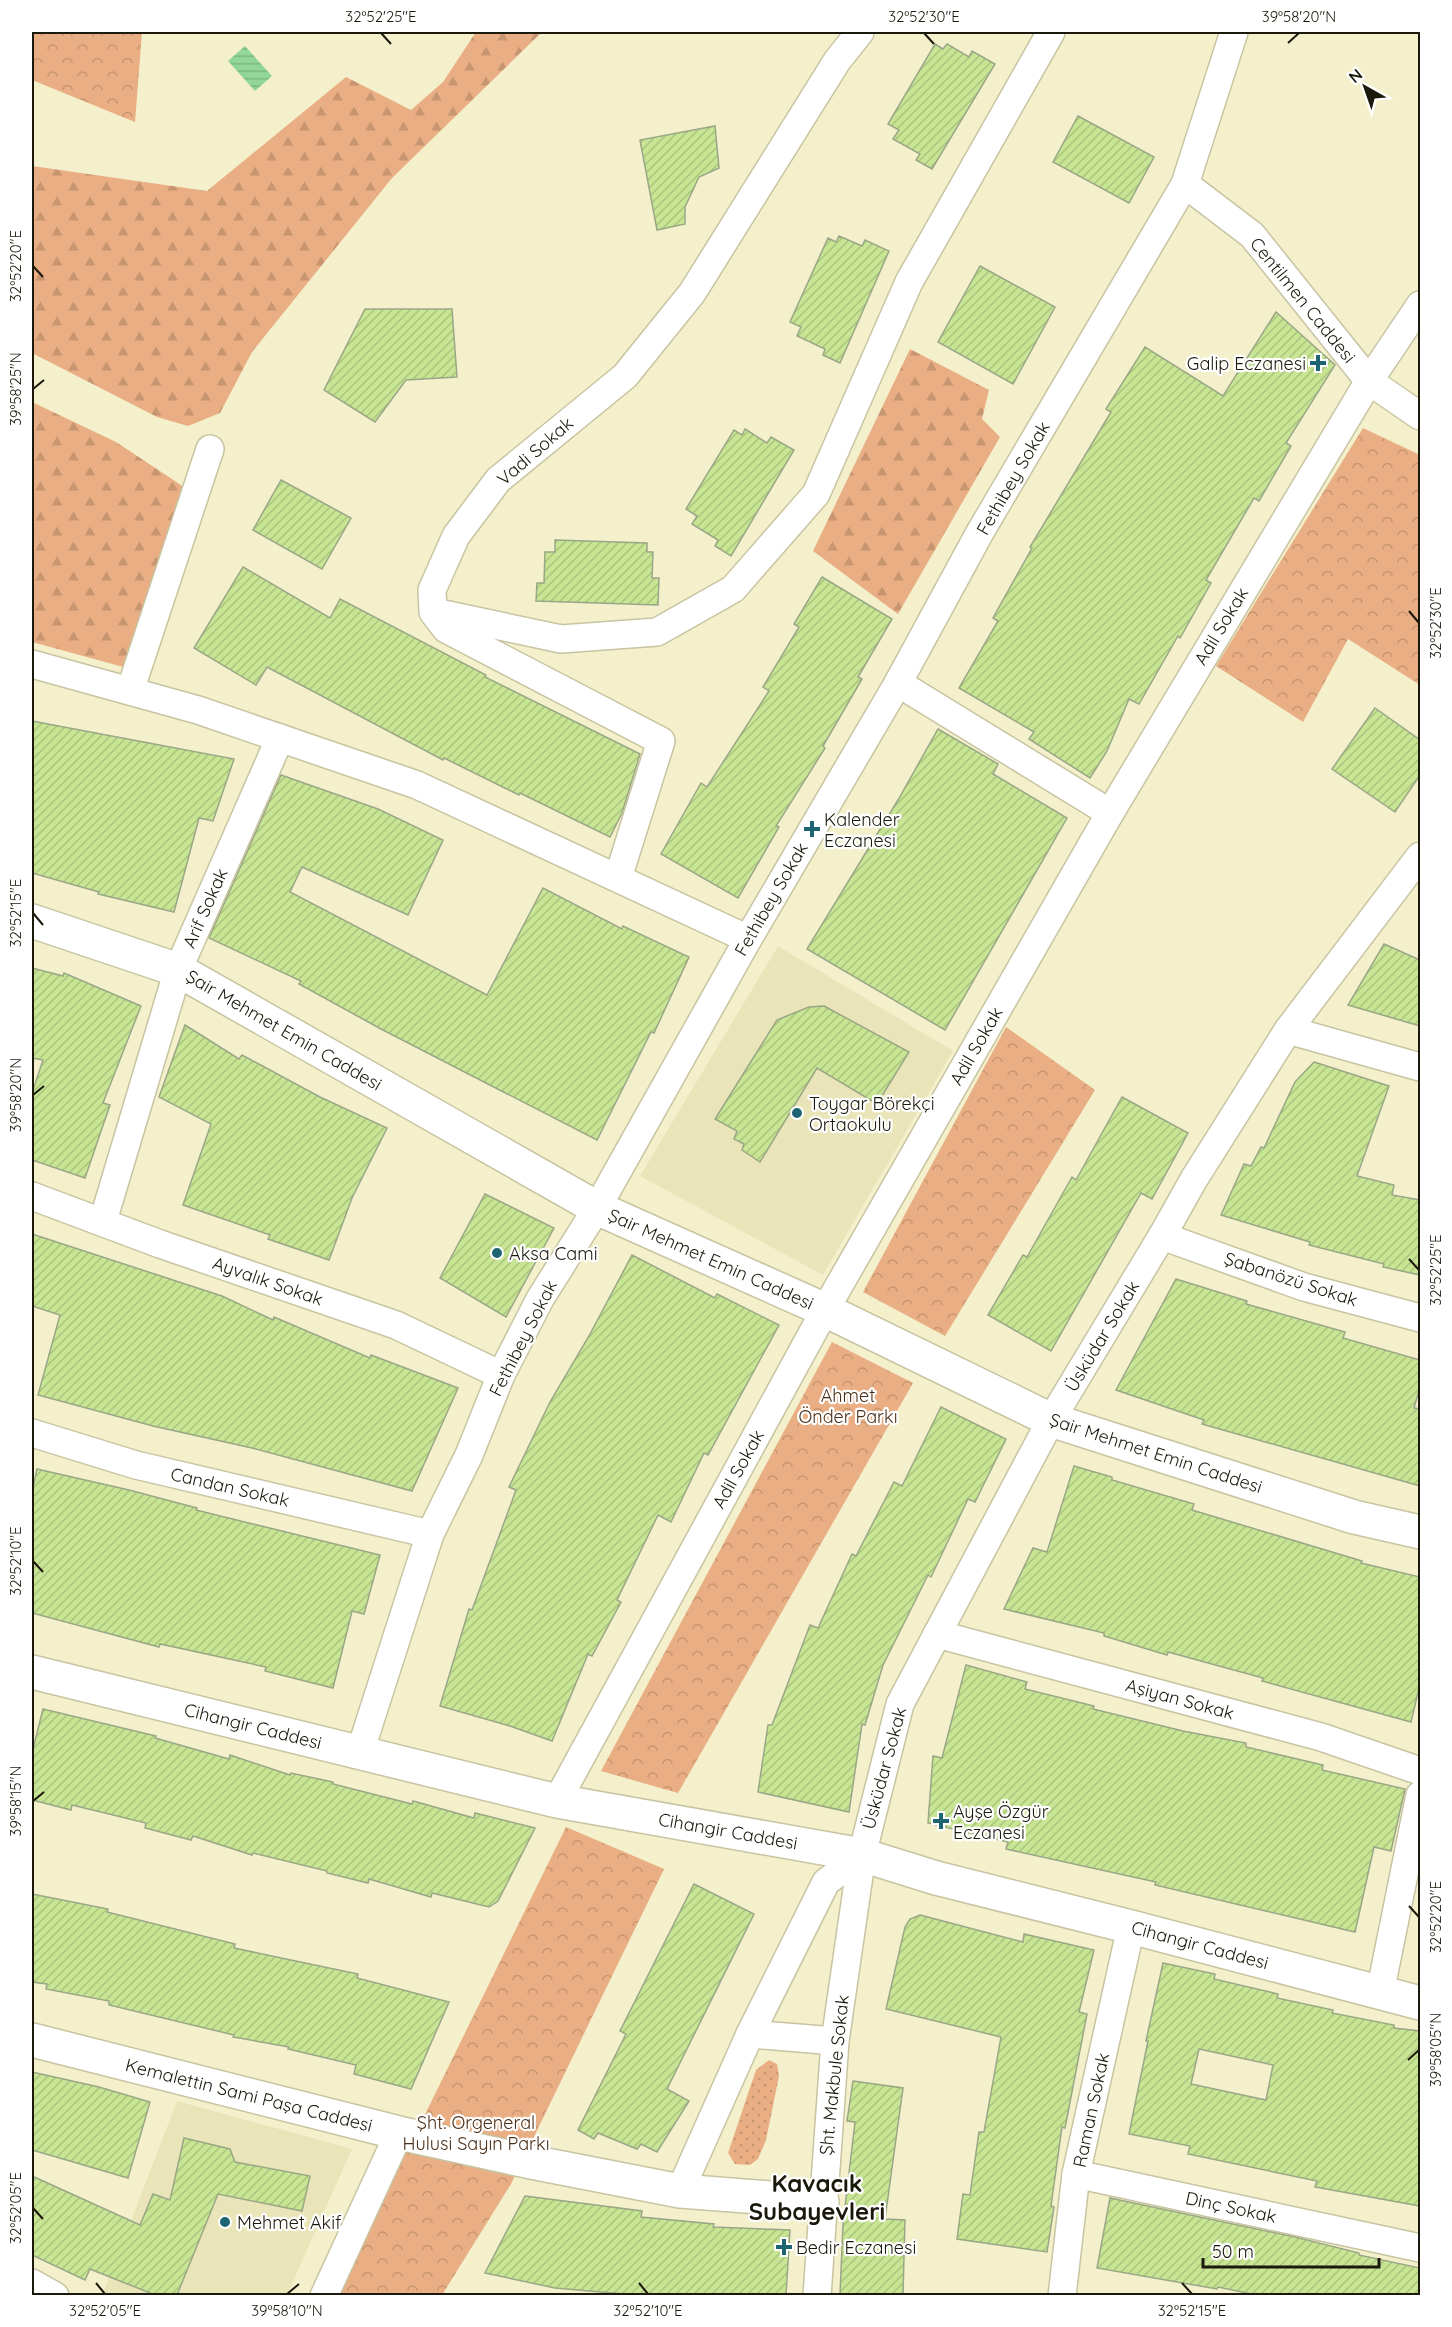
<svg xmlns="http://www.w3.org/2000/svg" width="1452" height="2327" font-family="Quicksand,sans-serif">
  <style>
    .built { fill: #eae5b9 }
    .grass { fill: url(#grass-dots) }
    .forest { fill: url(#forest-firs) }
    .park { fill: url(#park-crowns) }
    .water { fill: url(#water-rules) }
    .building { fill: url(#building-hatch); stroke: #9aa786; stroke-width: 1.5; fill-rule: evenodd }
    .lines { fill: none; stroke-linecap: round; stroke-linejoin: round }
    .minor-casing { stroke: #c8c4a1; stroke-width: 30 }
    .tertiary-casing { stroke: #c8c4a1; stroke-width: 36 }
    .minor { stroke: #fff; stroke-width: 27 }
    .tertiary { stroke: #fff; stroke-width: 33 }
    .ticks { fill: none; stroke: #1b190c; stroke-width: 2 }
    .poi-dot { fill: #1d6573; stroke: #fff; stroke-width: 2 }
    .labels { text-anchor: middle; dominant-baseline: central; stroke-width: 4.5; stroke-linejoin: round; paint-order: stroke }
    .street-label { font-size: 18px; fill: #1b190c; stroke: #fff }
    .poi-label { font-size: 18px; fill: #1b190c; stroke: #fff; text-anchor: start }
    .park-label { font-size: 18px; fill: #4b2e17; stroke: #fff }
    .district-label { font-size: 24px; font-weight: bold; fill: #1b190c; stroke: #fff }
    .neatline { fill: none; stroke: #1b190c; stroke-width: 2 }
    .ticks-label { font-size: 15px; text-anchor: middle; fill: #1b190c }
  </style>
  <defs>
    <pattern id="grass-dots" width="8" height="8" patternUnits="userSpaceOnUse" patternTransform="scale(1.5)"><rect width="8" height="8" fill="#e9ae83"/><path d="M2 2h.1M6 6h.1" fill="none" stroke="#c79570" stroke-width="1.8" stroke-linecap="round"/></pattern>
    <pattern id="forest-firs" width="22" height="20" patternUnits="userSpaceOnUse" patternTransform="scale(1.5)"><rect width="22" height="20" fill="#e9ae83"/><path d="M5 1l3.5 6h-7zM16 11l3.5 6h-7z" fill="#c79570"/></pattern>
    <pattern id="park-crowns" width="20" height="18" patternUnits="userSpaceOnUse" patternTransform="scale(1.5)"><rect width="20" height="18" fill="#e9ae83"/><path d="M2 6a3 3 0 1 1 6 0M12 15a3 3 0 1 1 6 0" fill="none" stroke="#c79570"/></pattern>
    <pattern id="water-rules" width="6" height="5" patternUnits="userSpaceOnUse" patternTransform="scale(1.5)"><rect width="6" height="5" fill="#92d699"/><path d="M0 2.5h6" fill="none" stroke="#7db783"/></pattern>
    <pattern id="building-hatch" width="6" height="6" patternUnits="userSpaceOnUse" patternTransform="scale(1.5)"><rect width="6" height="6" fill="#c8e594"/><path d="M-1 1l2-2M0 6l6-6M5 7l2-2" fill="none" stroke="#abc47e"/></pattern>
  </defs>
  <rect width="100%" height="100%" fill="#f4f0cc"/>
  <g class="built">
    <path d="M 778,946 L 953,1051 L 823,1275 L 640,1176 Z"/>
    <path d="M 177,2101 L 352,2149 L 287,2295 L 102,2296 Z"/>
  </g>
  <path class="grass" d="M 769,2060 L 777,2064 L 779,2076 L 766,2140 L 758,2159 L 750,2165 L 735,2164 L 728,2153 L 756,2070 Z"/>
  <g class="forest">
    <path d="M 476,32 L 542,32 L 392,178 L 252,352 L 220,413 L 188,426 L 157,417 L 32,353 L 32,166 L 207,191 L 346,77 L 411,110 L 443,82 Z"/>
    <path d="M 910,349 L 989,390 L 982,419 L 1000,437 L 898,614 L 813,551 Z"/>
    <path d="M 32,402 L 116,442 L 184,487 L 127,668 L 32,642 Z"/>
  </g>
  <g class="park">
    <path d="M 32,32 L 142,32 L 135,122 L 32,80 Z"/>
    <path d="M 1363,428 L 1420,455 L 1420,685 L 1348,639 L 1303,722 L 1216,666 Z"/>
    <path d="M 1006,1027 L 1095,1090 L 945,1336 L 863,1292 Z"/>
    <path d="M 832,1342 L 913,1383 L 678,1793 L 601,1771 Z"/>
    <path d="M 566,1827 L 664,1869 L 511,2184 L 442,2295 L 336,2296 Z"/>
  </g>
  <path class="water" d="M 245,46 L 272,76 L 255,91 L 228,61 Z"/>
  <g class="building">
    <path d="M 935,44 L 943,49 L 947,44 L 969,57 L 972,51 L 995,64 L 932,169 L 916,160 L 920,154 L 893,139 L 899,130 L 888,124 Z"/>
    <path d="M 1078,116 L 1154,157 L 1129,203 L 1053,162 Z"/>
    <path d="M 715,126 L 719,168 L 699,177 L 685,207 L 685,224 L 657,230 L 640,140 Z"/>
    <path d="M 839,236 L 862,246 L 865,240 L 889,251 L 840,363 L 823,355 L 825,349 L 797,336 L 801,327 L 790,322 L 828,238 L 836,242 Z"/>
    <path d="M 980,266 L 1055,307 L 1013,384 L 938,342 Z"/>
    <path d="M 365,309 L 452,309 L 457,377 L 406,380 L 375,422 L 324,390 Z"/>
    <path d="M 1276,312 L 1335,365 L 1286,443 L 1291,446 L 1259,501 L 1254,498 L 1206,580 L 1211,583 L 1180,638 L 1178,636 L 1139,704 L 1129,699 L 1107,751 L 1090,778 L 1029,739 L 1034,732 L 959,688 L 998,621 L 993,618 L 1032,548 L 1030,547 L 1111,412 L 1106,409 L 1145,347 L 1223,396 Z"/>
    <path d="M 745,429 L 767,443 L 771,437 L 794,450 L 731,556 L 715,546 L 718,540 L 692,524 L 697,516 L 686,509 L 734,430 L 742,435 Z"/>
    <path d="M 281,480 L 351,518 L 322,569 L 253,530 Z"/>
    <path d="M 555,540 L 647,543 L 647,552 L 653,552 L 652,578 L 659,578 L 658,605 L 536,601 L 537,583 L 544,583 L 545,552 L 555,552 Z"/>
    <path d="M 243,567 L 330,618 L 340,599 L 486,675 L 485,677 L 640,754 L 622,813 L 610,837 L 520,793 L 519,795 L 444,758 L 443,760 L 267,667 L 256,685 L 194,648 Z"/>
    <path d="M 822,577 L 892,619 L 858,677 L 862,679 L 823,746 L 825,748 L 776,826 L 779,827 L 738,898 L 661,854 L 701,783 L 707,787 L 769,691 L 763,687 L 799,627 L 794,624 Z"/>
    <path d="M 1375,708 L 1420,740 L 1420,775 L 1395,812 L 1332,769 Z"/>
    <path d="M 32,721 L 234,759 L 213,821 L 199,818 L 174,912 L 98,894 L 99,892 L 32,873 Z"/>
    <path d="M 938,729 L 998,764 L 993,774 L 1067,818 L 945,1030 L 807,949 L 898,800 Z"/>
    <path d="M 281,775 L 378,809 L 443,840 L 408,915 L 302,867 L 290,892 L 487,995 L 543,888 L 622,929 L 623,926 L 689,957 L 654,1033 L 651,1032 L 597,1140 L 381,1029 L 299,984 L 301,981 L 209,938 Z"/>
    <path d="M 1384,944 L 1420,960 L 1420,1026 L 1348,1005 Z"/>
    <path d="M 32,968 L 63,976 L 64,973 L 141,1006 L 103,1103 L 110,1105 L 85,1178 L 32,1160 L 32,1093 L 43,1060 L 32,1058 Z"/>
    <path d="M 824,1006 L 909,1052 L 877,1104 L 817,1068 L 760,1162 L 742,1150 L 744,1144 L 734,1139 L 737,1131 L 715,1119 L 777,1020 L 809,1007 Z"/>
    <path d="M 185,1025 L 239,1059 L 242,1055 L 320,1097 L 387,1128 L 352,1198 L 329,1260 L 268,1239 L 270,1235 L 183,1205 L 211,1124 L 159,1097 Z"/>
    <path d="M 1314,1062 L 1389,1086 L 1357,1176 L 1394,1185 L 1392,1195 L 1420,1200 L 1420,1275 L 1383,1267 L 1384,1264 L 1309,1245 L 1310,1242 L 1221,1215 L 1244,1164 L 1251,1166 L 1261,1147 L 1264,1148 L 1295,1082 Z"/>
    <path d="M 1122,1097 L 1188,1133 L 1152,1199 L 1141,1193 L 1051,1351 L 988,1315 L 1023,1255 L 1027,1257 L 1072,1177 L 1076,1180 Z"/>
    <path d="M 485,1194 L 554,1228 L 506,1317 L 440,1278 Z"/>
    <path d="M 32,1234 L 222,1296 L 273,1320 L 274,1317 L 370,1358 L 371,1355 L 458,1388 L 412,1491 L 252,1448 L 153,1426 L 38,1395 L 60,1315 L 32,1306 Z"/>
    <path d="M 632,1255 L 715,1298 L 717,1294 L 779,1325 L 708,1455 L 704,1453 L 671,1522 L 658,1515 L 617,1600 L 621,1602 L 592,1656 L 588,1654 L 552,1741 L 510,1726 L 440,1706 L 469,1609 L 472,1610 L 516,1490 L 509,1487 L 550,1402 L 589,1336 Z"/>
    <path d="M 1176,1279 L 1247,1301 L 1246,1304 L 1345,1332 L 1343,1338 L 1420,1360 L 1420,1387 L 1414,1408 L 1420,1409 L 1420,1486 L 1202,1424 L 1204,1420 L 1116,1390 Z"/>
    <path d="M 941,1407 L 1006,1439 L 975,1502 L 968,1499 L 931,1577 L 928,1575 L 883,1665 L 865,1725 L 862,1724 L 849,1812 L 758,1792 L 768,1725 L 772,1725 L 810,1625 L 818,1628 L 852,1554 L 856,1556 L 894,1482 L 902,1486 Z"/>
    <path d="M 1074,1466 L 1112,1477 L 1112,1480 L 1194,1504 L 1192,1510 L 1362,1561 L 1361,1563 L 1420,1577 L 1420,1684 L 1411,1722 L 1262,1681 L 1263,1678 L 1168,1652 L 1167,1655 L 1104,1636 L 1104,1633 L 1004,1609 L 1033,1548 L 1047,1552 Z"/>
    <path d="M 37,1469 L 129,1490 L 197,1508 L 196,1510 L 380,1555 L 364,1614 L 352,1611 L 333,1688 L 265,1671 L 266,1667 L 160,1644 L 159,1647 L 32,1613 L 32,1492 Z"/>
    <path d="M 966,1665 L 1027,1682 L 1025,1689 L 1094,1706 L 1093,1709 L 1183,1731 L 1246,1743 L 1246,1747 L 1323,1765 L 1322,1770 L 1405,1789 L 1391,1851 L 1374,1847 L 1355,1932 L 1155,1885 L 1156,1882 L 1006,1849 L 1008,1842 L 928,1823 L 933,1756 L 942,1758 Z"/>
    <path d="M 43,1709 L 156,1736 L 155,1738 L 229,1759 L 230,1755 L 290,1775 L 291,1773 L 333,1782 L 333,1784 L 412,1804 L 413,1801 L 474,1818 L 475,1813 L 535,1828 L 498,1901 L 489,1907 L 432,1893 L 431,1897 L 369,1879 L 368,1883 L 327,1873 L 327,1871 L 253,1853 L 252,1855 L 193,1836 L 191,1840 L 145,1828 L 146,1823 L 72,1805 L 71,1810 L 32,1800 L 32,1753 Z"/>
    <path d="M 694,1884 L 754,1914 L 667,2089 L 689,2101 L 657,2152 L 641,2144 L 637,2149 L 598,2133 L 594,2139 L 578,2130 L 626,2034 L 620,2031 Z"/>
    <path d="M 32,1894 L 108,1909 L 107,1912 L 235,1944 L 234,1948 L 358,1974 L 357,1978 L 449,2002 L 411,2089 L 354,2074 L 356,2065 L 288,2049 L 289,2047 L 233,2037 L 234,2035 L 109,2005 L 109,2001 L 46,1989 L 47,1984 L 32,1982 Z"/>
    <path d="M 920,1915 L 1023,1942 L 1024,1934 L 1094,1950 L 1079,2012 L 1087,2014 L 1065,2128 L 1062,2127 L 1051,2206 L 1054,2207 L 1047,2252 L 957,2239 L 963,2194 L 970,2195 L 979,2132 L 984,2132 L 1001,2037 L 886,2009 L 905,1927 L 910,1919 Z"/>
    <path d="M 1163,1963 L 1215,1974 L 1214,1979 L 1278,1994 L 1277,1998 L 1333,2010 L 1332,2013 L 1394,2025 L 1394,2028 L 1420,2031 L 1420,2206 L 1315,2187 L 1317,2181 L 1188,2154 L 1190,2146 L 1129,2134 L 1148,2041 L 1146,2041 ZM 1199,2049 L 1273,2065 L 1266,2100 L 1191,2084 Z"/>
    <path d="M 32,2072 L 99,2087 L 150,2102 L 128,2178 L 32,2150 Z"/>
    <path d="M 853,2081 L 903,2088 L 885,2219 L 905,2220 L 903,2295 L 840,2295 L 843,2224 L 855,2122 L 847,2121 Z"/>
    <path d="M 184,2138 L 230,2149 L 235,2162 L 310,2176 L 302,2211 L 218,2194 L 177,2295 L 155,2295 L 90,2269 L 85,2280 L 32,2255 L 32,2176 L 140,2225 L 153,2194 L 170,2200 Z"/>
    <path d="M 525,2196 L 642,2211 L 641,2217 L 714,2224 L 713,2227 L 790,2230 L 786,2295 L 635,2295 L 555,2288 L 485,2273 Z"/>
    <path d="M 1110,2198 L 1295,2237 L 1359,2253 L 1359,2255 L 1420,2268 L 1420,2295 L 1256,2295 L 1218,2287 L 1217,2289 L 1097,2268 Z"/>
  </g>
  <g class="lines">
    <g class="minor-casing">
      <g id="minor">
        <path d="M 1185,184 L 1252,235 L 1369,381 L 1420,416"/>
        <path d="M 434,612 L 561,639 L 657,632 L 733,589 L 816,494 L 909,282 L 1051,32"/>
        <path d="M 32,664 L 198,710 L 417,785 L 748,939"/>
        <path d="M 898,683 L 1110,813"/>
        <path d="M 130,691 L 210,449"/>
        <path d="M 618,878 L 661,741 L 446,629 L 433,612 L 432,590 L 456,536 L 498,480 L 625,376 L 692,293 L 837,61 L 860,32"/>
        <path d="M 1288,1030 L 1420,1067"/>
        <path d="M 32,1196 L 160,1244 L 396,1325 L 501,1375"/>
        <path d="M 103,1221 L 178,970 L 280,738"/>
        <path d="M 1162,1236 L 1304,1287 L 1420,1318"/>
        <path d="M 32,1433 L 136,1465 L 430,1534"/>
        <path d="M 937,1634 L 1321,1737 L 1420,1771"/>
        <path d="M 360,1752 L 430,1534 L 469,1455 L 501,1375 L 540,1299 L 597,1208 L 748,939 L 898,683 L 979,534 L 1185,184 L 1234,32"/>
        <path d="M 557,1801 L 825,1310 L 1110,813 L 1369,381 L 1420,305"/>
        <path d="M 1380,1993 L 1420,1795"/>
        <path d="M 750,2034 L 835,2041"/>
        <path d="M 1076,2174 L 1420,2248"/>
        <path d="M 680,2191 L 750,2034 L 826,1882 L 862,1855"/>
        <path d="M 32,2283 L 55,2296"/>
        <path d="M 324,2296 L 399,2133"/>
        <path d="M 817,2296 L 835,2041 L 862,1855 L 900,1704 L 1051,1420 L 1162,1236 L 1194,1179 L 1288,1030 L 1420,856"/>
        <path d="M 1062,2296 L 1076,2174 L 1131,1927"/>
      </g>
    </g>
    <g class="tertiary-casing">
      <g id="tertiary">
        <path d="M 32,921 L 178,970 L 597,1208 L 825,1310 L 1051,1420 L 1354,1517 L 1420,1532"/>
        <path d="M 32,1672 L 557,1801 L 862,1855 L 936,1878 L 1131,1927 L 1420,2003"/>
        <path d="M 32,2040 L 399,2133 L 526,2161 L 680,2191 L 822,2202"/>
      </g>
    </g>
    <use href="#minor" class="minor"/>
    <use href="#tertiary" class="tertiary"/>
  </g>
  <path class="ticks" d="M 381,33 L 391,44M 924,33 L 934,44M 1288,43 L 1299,33M 33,266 L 43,277M 33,389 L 44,380M 1409,611 L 1419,623M 33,913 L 43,925M 33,1095 L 44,1086M 1409,1259 L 1419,1270M 33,1561 L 43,1572M 33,1801 L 44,1792M 1409,1906 L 1419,1917M 1408,2060 L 1419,2050M 33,2208 L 43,2219M 96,2283 L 105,2294M 639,2283 L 648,2294M 1182,2283 L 1192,2294M 287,2294 L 299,2284"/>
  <g class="poi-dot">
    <path d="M1315 354h6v6h6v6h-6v6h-6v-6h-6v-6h6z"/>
    <path d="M809 820h6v6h6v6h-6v6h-6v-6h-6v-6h6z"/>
    <circle cx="797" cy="1113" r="6"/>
    <circle cx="497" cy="1253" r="6"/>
    <path d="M938 1812h6v6h6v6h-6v6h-6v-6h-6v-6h6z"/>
    <circle cx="225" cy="2222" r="6"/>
    <path d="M781 2238h6v6h6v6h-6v6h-6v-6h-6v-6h6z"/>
  </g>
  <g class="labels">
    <g class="street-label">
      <text transform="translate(1303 300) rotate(51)">Centilmen Caddesi</text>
      <text transform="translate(535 451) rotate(-41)">Vadi Sokak</text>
      <text transform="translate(1013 478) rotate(-60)">Fethibey Sokak</text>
      <text transform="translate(1221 626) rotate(-59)">Adil Sokak</text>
      <text transform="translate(771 899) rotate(-60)">Fethibey Sokak</text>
      <text transform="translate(205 908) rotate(-66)">Arif Sokak</text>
      <text transform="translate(284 1030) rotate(30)">Şair Mehmet Emin Caddesi</text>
      <text transform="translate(976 1046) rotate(-60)">Adil Sokak</text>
      <text transform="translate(711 1259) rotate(24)">Şair Mehmet Emin Caddesi</text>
      <text transform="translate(1291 1279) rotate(18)">Şabanözü Sokak</text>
      <text transform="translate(268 1281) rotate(19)">Ayvalık Sokak</text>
      <text transform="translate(1102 1336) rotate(-59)">Üsküdar Sokak</text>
      <text transform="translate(523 1338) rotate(-63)">Fethibey Sokak</text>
      <text transform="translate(1156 1453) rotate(18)">Şair Mehmet Emin Caddesi</text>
      <text transform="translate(738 1469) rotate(-61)">Adil Sokak</text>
      <text transform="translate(230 1487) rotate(13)">Candan Sokak</text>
      <text transform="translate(1180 1699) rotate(15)">Aşiyan Sokak</text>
      <text transform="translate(253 1726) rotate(14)">Cihangir Caddesi</text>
      <text transform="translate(884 1768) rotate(-75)">Üsküdar Sokak</text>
      <text transform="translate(728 1831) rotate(10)">Cihangir Caddesi</text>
      <text transform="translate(1200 1945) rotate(15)">Cihangir Caddesi</text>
      <text transform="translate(834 2075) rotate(-84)">Şht. Makbule Sokak</text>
      <text transform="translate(249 2095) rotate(14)">Kemalettin Sami Paşa Caddesi</text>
      <text transform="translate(1091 2110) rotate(-78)">Raman Sokak</text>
      <text transform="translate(1231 2207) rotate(12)">Dinç Sokak</text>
    </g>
    <g class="poi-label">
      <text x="1306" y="363" text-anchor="end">Galip Eczanesi</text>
      <text x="824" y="819">Kalender<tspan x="824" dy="21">Eczanesi</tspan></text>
      <text x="809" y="1103">Toygar Börekçi<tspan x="809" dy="21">Ortaokulu</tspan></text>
      <text x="509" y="1253">Aksa Cami</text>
      <text x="953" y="1811">Ayşe Özgür<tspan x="953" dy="21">Eczanesi</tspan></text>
      <text x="237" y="2222">Mehmet Akif</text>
      <text x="796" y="2247">Bedir Eczanesi</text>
    </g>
    <g class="park-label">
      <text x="848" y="1395">Ahmet<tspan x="848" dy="21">Önder Parkı</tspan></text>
      <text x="476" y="2122">Şht. Orgeneral<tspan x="476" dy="21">Hulusi Sayın Parkı</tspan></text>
    </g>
    <g class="district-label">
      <text x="817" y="2183">Kavacık<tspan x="817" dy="28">Subayevleri</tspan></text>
    </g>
  </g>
  <rect width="1452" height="2327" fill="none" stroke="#ffffff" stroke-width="66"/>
  <g transform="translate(1365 87) rotate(320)" stroke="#ffffff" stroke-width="4.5" paint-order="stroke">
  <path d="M0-4.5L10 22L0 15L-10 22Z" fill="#1b190c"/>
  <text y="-9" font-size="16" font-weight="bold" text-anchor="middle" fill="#1b190c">N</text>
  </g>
  <path d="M1203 2258v9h176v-9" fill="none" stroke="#1b190c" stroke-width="3"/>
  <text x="1212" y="2258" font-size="18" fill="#1b190c" stroke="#ffffff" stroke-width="4.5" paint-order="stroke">50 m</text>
  <rect x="33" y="33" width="1386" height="2261" class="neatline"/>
  <g class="ticks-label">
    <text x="381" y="22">32°52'25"E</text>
    <text x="924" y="22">32°52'30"E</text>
    <text x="1299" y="22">39°58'20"N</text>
    <text transform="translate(16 266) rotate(-90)" y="5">32°52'20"E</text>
    <text transform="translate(16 389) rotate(-90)" y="5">39°58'25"N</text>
    <text transform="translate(1436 623) rotate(-90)" y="5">32°52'30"E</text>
    <text transform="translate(16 913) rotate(-90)" y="5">32°52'15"E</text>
    <text transform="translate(16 1095) rotate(-90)" y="5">39°58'20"N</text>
    <text transform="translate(1436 1270) rotate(-90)" y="5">32°52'25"E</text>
    <text transform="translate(16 1561) rotate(-90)" y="5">32°52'10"E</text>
    <text transform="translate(16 1801) rotate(-90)" y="5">39°58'15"N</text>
    <text transform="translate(1436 1917) rotate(-90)" y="5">32°52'20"E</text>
    <text transform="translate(1436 2050) rotate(-90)" y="5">39°58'05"N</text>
    <text transform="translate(16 2208) rotate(-90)" y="5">32°52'05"E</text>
    <text x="105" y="2316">32°52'05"E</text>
    <text x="287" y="2316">39°58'10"N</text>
    <text x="648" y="2316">32°52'10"E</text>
    <text x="1192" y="2316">32°52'15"E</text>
  </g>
</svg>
